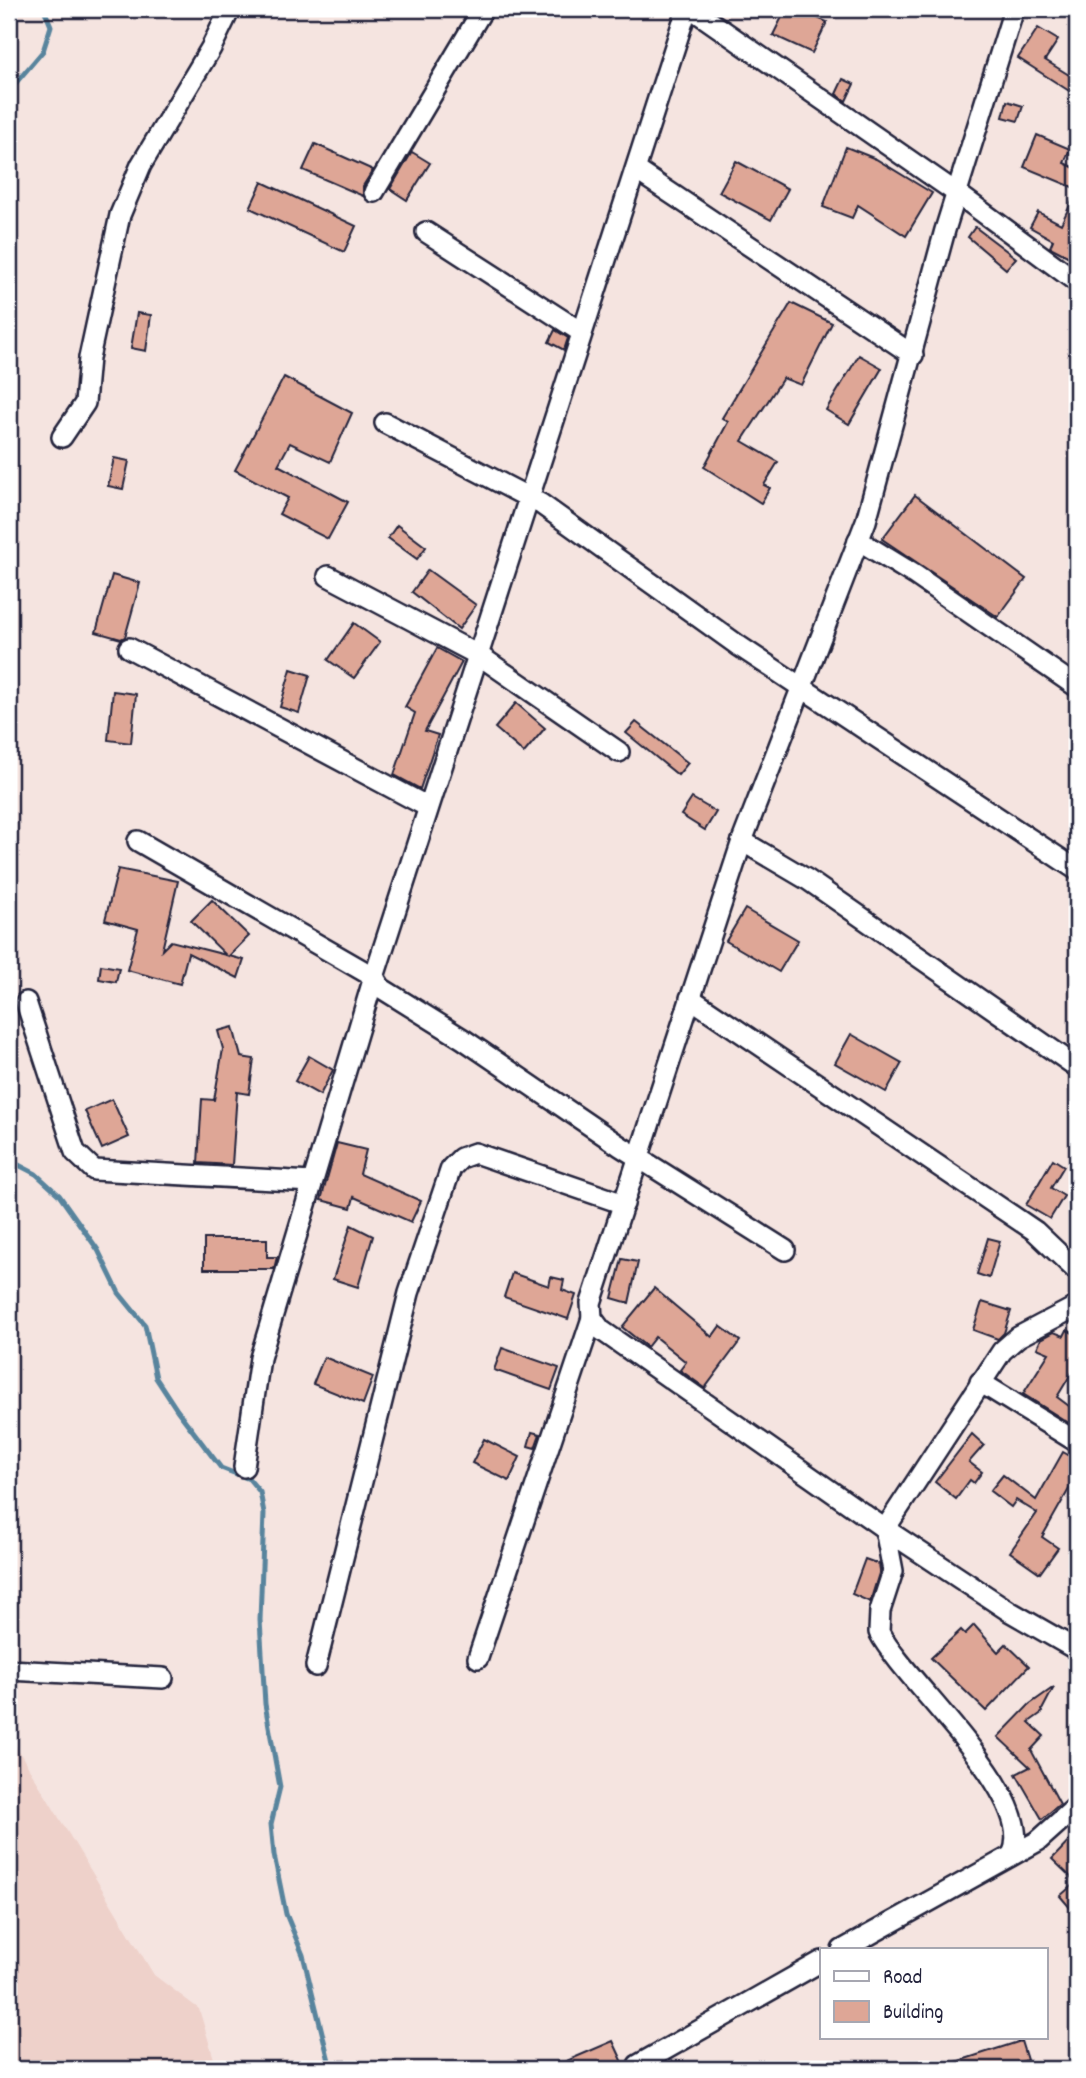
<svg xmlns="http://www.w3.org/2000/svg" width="1086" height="2078" font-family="Dekko,sans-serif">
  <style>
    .built { fill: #eed1ca }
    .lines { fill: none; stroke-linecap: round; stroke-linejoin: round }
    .stream { stroke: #59849d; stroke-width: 5 }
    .building { fill: #dea696; stroke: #22223b; stroke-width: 2 }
    .minor-casing { stroke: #22223b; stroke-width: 24 }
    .minor { stroke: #fff; stroke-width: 19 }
  </style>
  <rect width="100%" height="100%" fill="#f5e4e0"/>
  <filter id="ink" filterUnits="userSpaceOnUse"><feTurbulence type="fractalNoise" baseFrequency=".0143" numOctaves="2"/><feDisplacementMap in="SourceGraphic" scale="14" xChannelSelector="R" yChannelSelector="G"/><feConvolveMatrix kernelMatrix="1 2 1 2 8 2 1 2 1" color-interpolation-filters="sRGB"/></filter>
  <g filter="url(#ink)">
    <path class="built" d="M 9,1735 L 154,1975 L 199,2009 L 217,2069 L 9,2069 Z"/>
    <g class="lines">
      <g class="stream">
        <path d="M 9,91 L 43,51 L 51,26 L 44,9"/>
        <path d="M 9,1160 L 36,1174 L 59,1195 L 98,1250 L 119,1293 L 145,1325 L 156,1378 L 177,1410 L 221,1468 L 249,1479 L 260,1492 L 264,1513 L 260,1620 L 265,1704 L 280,1787 L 271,1824 L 274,1855 L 286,1914 L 303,1955 L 331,2069"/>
      </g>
    </g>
    <g class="building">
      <path d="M 786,9 L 797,9 L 827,22 L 812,53 L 773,35 Z"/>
      <path d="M 1038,28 L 1058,40 L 1045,60 L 1077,80 L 1077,96 L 1018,58 Z"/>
      <path d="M 843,79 L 854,84 L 846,101 L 836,94 Z"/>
      <path d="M 1007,101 L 1023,106 L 1018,121 L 1003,117 Z"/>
      <path d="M 1037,135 L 1070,149 L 1064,163 L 1077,169 L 1077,189 L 1024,167 Z"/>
      <path d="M 315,144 L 373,170 L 363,186 L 363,196 L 303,170 Z"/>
      <path d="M 846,147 L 876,159 L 932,193 L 906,236 L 858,205 L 852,218 L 823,207 Z"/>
      <path d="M 412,152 L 430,163 L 407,200 L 390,189 Z"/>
      <path d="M 736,161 L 788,189 L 771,220 L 719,192 Z"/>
      <path d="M 262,182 L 356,226 L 344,252 L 250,208 Z"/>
      <path d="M 1077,191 L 1077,261 L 1054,249 L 1050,247 L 1053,240 L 1030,227 L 1038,212 L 1061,224 Z"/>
      <path d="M 975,227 L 1016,258 L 1006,269 L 968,237 Z"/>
      <path d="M 791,303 L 832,323 L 801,385 L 783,378 L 742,441 L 778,462 L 764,485 L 770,488 L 761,503 L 704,467 L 728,422 L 722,418 Z"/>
      <path d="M 137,313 L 151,315 L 146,351 L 131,348 Z"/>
      <path d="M 555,330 L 568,338 L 564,350 L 549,342 Z"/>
      <path d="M 859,355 L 882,368 L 849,424 L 826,410 Z"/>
      <path d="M 284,377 L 352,413 L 330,462 L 290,443 L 278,465 L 348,502 L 328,539 L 279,514 L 288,498 L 235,470 Z"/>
      <path d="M 114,458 L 129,461 L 123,489 L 108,486 Z"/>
      <path d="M 915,495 L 1026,579 L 998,617 L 882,539 Z"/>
      <path d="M 397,525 L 426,547 L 417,559 L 388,538 Z"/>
      <path d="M 428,570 L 476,605 L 459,629 L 412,592 Z"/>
      <path d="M 112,575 L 140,583 L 125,637 L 121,639 L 96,632 Z"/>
      <path d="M 354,623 L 380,642 L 354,678 L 328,660 Z"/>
      <path d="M 437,648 L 462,662 L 425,731 L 438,735 L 420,789 L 394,775 L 415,713 L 405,707 Z"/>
      <path d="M 291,669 L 310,675 L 299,713 L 280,707 Z"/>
      <path d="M 113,691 L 136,694 L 131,743 L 108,740 Z"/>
      <path d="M 516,703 L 545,728 L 524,753 L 495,728 Z"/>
      <path d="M 636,722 L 688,763 L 678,775 L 626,733 Z"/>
      <path d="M 692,798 L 716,812 L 705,830 L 681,815 Z"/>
      <path d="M 118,869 L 178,881 L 162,950 L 171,941 L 226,955 L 191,921 L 212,900 L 249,936 L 229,956 L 244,960 L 238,978 L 188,953 L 180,984 L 127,970 L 138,929 L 105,920 Z"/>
      <path d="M 745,909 L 798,940 L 779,972 L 726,941 Z"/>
      <path d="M 101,965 L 119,968 L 116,982 L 99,979 Z"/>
      <path d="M 233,1027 L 241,1057 L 254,1059 L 249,1094 L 237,1092 L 232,1165 L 198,1163 L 202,1099 L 214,1100 L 223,1049 L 218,1031 Z"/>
      <path d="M 851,1034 L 902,1063 L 886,1092 L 835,1063 Z"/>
      <path d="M 309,1056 L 333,1070 L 320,1095 L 295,1081 Z"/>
      <path d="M 112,1099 L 129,1137 L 102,1149 L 85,1111 Z"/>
      <path d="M 337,1143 L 366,1150 L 360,1174 L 421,1201 L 411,1222 L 354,1197 L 351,1208 L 321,1200 Z"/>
      <path d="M 1053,1159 L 1064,1166 L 1051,1188 L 1064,1196 L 1050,1219 L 1026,1205 Z"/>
      <path d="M 351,1225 L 373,1236 L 358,1287 L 333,1279 Z"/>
      <path d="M 988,1238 L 1000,1241 L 989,1278 L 977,1274 Z"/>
      <path d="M 204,1239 L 267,1239 L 267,1257 L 277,1257 L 274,1269 L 204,1269 Z"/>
      <path d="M 622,1259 L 638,1262 L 629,1303 L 612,1298 Z"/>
      <path d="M 512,1273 L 549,1286 L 551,1277 L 564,1280 L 562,1290 L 576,1295 L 568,1319 L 504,1297 Z"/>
      <path d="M 654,1288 L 712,1337 L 720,1326 L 740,1341 L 705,1388 L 680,1370 L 686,1362 L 655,1337 L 647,1347 L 622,1327 Z"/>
      <path d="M 982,1302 L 1011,1311 L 1004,1333 L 998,1339 L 973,1330 Z"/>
      <path d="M 1067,1330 L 1077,1335 L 1077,1364 L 1057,1397 L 1077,1412 L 1077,1428 L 1023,1394 L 1049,1353 L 1037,1348 L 1041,1339 L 1054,1332 L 1064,1336 Z"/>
      <path d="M 502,1348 L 559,1368 L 551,1390 L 494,1370 Z"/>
      <path d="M 324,1357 L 373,1377 L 363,1404 L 313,1384 Z"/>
      <path d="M 532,1432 L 540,1434 L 535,1448 L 528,1446 Z"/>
      <path d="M 972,1434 L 984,1445 L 969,1462 L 982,1472 L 974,1483 L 970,1480 L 956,1499 L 935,1482 Z"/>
      <path d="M 484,1439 L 520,1457 L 509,1481 L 472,1463 Z"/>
      <path d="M 1063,1452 L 1077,1460 L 1077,1475 L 1042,1537 L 1058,1548 L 1040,1573 L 1010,1552 L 1037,1513 L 1016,1500 L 1011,1507 L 990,1491 L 1003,1475 L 1036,1500 Z"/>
      <path d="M 865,1559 L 879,1564 L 880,1570 L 870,1602 L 852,1594 Z"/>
      <path d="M 974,1625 L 998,1652 L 1006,1644 L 1029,1666 L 986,1711 L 931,1658 L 961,1630 L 965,1634 Z"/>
      <path d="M 1054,1687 L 1042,1710 L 1043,1712 L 1029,1722 L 1044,1736 L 1031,1750 L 1060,1804 L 1042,1819 L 1016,1774 L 1030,1767 L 998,1737 L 1030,1704 Z"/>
      <path d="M 1077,1833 L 1077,1916 L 1060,1896 L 1076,1882 L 1052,1859 Z"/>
      <path d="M 613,2041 L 626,2069 L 548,2069 Z"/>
      <path d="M 1021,2041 L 1027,2060 L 999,2069 L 943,2069 L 943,2066 Z"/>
    </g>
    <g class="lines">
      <g class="minor-casing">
        <g id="minor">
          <path d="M 687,9 L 374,977 L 381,988 L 463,1039 L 620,1146 L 785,1250"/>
          <path d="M 692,9 L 958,194 L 1077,282"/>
          <path d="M 1014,9 L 945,230 L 866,521 L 742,841 L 591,1303 L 592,1318 L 601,1330 L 885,1529 L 1009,1611 L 1077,1650"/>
          <path d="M 636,170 L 913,355"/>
          <path d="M 374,192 L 483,9"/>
          <path d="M 426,232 L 581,332"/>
          <path d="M 385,423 L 541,504 L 739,646 L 1077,870"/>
          <path d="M 62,437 L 85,403 L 89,358 L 120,215 L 141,165 L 211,48 L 230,9"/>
          <path d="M 858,540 L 915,575 L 1077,687"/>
          <path d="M 328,576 L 480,656 L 619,752"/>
          <path d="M 129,648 L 428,807"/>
          <path d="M 138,841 L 374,977 L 260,1358 L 244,1467"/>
          <path d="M 742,841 L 808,880 L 1077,1067"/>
          <path d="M 690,998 L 1035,1231 L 1077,1271"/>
          <path d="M 26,1002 L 75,1152 L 94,1170 L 312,1182"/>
          <path d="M 980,1382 L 1077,1442"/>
          <path d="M 478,1658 L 592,1318"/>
          <path d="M 316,1666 L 409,1293 L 451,1168 L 461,1158 L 475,1153 L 624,1204"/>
          <path d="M 9,1670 L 163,1678"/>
          <path d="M 1012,1855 C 1040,1798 904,1682 879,1632 L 880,1611 L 893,1571 L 885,1529 L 1002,1351 L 1018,1337 L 1077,1306"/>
          <path d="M 842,1950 L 1038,1841 L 1077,1806"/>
          <path d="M 638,2065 L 822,1961"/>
        </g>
      </g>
      <use href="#minor" class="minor"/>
    </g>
  </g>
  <rect width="1086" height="2078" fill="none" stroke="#fff" stroke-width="35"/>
  <rect x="18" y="18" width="1051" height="2043" fill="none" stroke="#22223b" stroke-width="2.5" filter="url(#ink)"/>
  <rect x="820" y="1948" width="228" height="91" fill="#ffffff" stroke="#a7a7b1" stroke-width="2"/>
  <rect x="834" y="1971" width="35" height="10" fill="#ffffff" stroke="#a7a7b1" stroke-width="2"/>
  <text x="883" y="1983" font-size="21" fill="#22223b">Road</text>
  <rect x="834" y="2001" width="35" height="21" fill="#dea696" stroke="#a7a7b1" stroke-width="2"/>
  <text x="883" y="2018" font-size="21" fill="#22223b">Building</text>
</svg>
